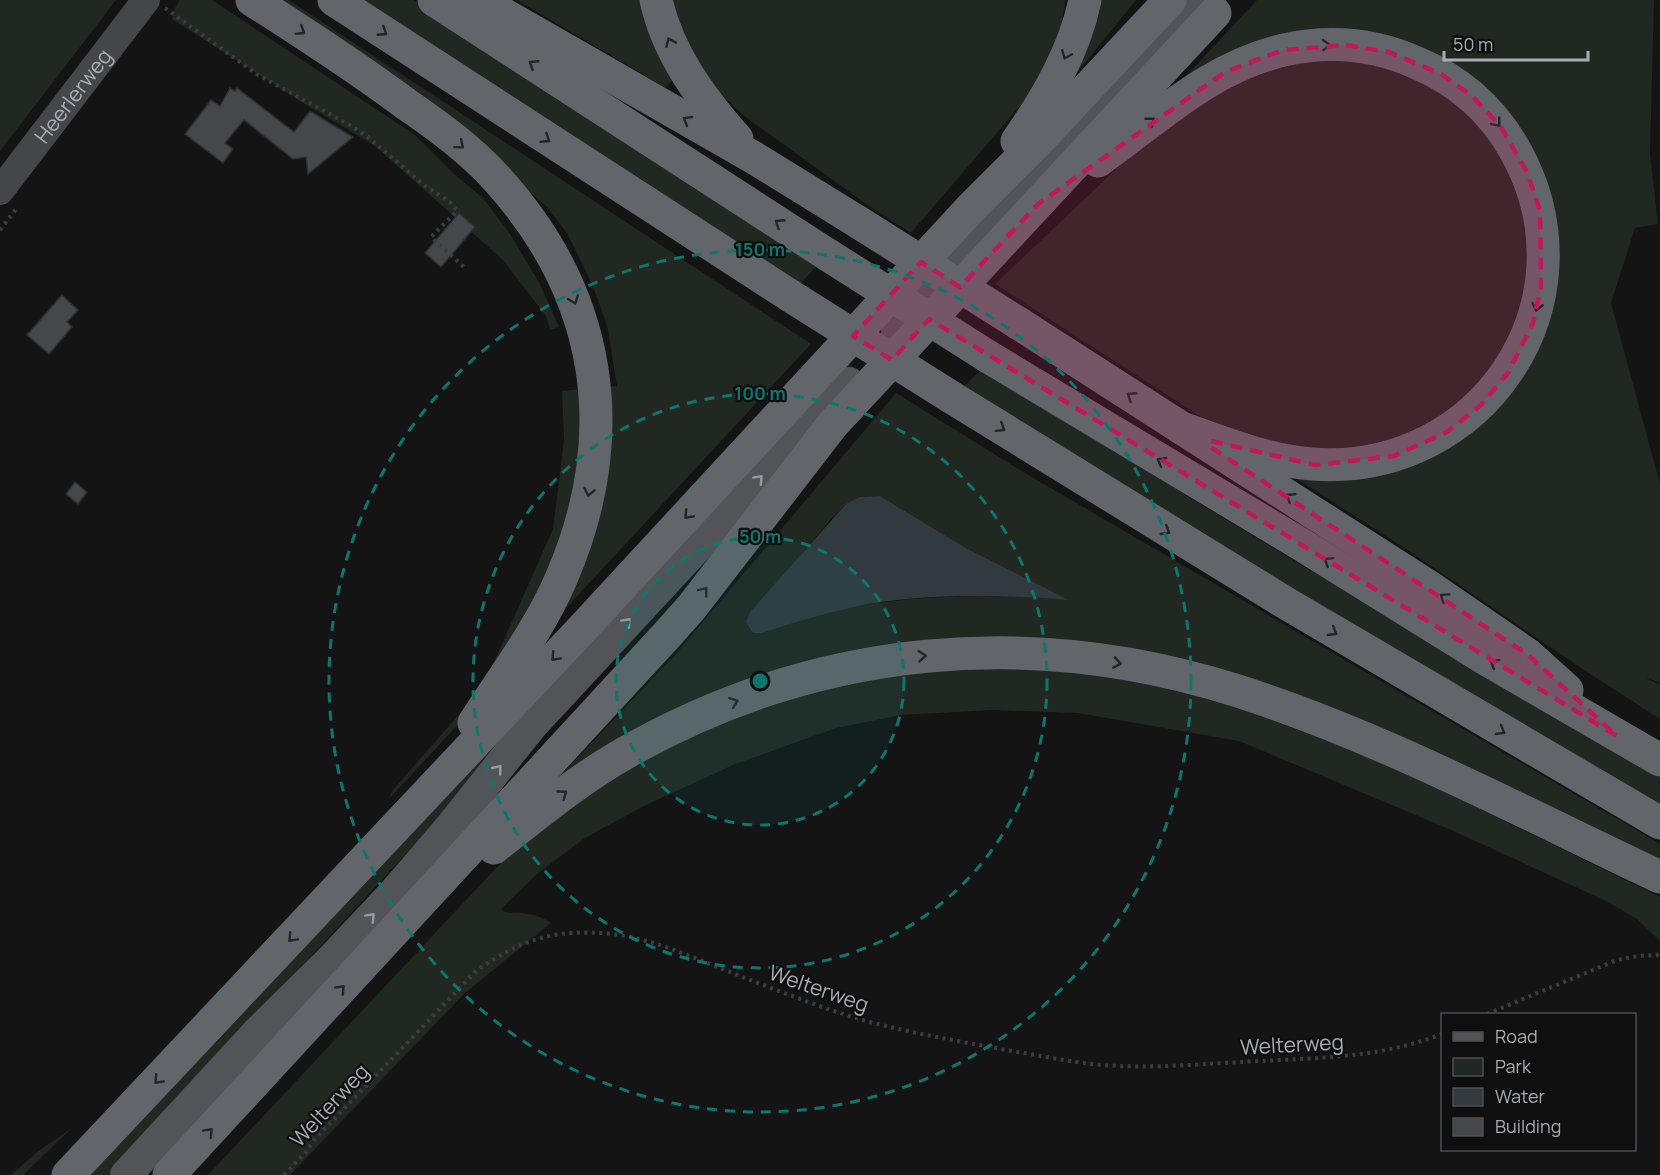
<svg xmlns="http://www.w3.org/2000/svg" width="1660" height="1175" font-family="Manrope,sans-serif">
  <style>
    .green { fill: #212721; fill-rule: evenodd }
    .water { fill: #313a3e }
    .building { fill: #46474a; stroke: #2e2f31; stroke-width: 1.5 }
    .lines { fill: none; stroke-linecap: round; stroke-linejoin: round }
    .path { stroke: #3b3e41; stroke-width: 4; stroke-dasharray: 3 4.5; stroke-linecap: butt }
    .secondary { stroke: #444649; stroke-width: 28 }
    .primary { stroke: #525458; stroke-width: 32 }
    .highway { stroke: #62666a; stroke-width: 33 }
    .highway-bridge { stroke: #62666a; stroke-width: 33 }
    .oneway { stroke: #242526 }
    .oneway2 { stroke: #969ba2 }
    .marked { fill: #c2185b; fill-opacity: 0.2; stroke: #c2185b; stroke-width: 4.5; stroke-dasharray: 12 8; stroke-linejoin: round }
    .ring { fill: none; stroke: #0f766e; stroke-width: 3; stroke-dasharray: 10 8 }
    .labels { text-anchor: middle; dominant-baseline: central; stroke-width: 4.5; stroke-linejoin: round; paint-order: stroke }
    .street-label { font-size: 21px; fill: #a7adb4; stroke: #0f0f10 }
    .centre { fill: #0f766e; stroke: #0f0f10; stroke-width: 3 }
    .ring-label { font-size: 18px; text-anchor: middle; font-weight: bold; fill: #0f766e; stroke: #0f0f10; stroke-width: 4.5; stroke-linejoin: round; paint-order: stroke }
  </style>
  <rect width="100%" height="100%" fill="#141415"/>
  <g class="green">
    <path d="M 0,0 L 116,0 L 0,151 Z"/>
    <path d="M 180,0 L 212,0 L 415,135 L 454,174 L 483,198 L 510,234 L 540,284 L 559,327 L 550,330 L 546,316 L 503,260 L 375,146 L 300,101 L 172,19 L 175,8 Z"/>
    <path d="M 273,0 L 289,0 L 811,344 L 389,799 L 392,791 L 483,687 L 553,529 L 564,440 L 562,391 L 617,386 L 607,325 L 592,284 L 567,233 L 547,207 L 456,128 Z"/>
    <path d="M 354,0 L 414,0 L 819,264 L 798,286 Z"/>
    <path d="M 517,0 L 644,0 L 674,79 L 666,88 Z"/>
    <path d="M 670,0 L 1065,0 L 1062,21 L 1049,57 L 1031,93 L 911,233 L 869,206 L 743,115 L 719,93 L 691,56 Z"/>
    <path d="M 1092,0 L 1136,0 L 1060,94 Z"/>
    <path d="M 1257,0 L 1654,0 L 1650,154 L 1658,224 L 1635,228 L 1611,303 L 1660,484 L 1660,683 L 1645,677 L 1660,685 L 1660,719 L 1581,668 L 1412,553 L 995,284 L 1133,153 L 1188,114 L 1186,76 Z"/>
    <path d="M 844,361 L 856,369 L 108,1175 L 83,1175 Z"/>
    <path d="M 983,368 L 1192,499 L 1306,568 L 1422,632 L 1660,771 L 1660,811 L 962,388 Z"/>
    <path d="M 896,393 L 1025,473 L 1660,844 L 1660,870 L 1292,701 L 927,643 L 864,648 L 815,659 L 765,675 L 541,796 L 676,654 ZM 880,496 L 966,548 L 1067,599 C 1001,595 934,594 869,604 C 834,610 796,622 762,633 L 779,581 L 830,520 L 846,504 L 859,497 Z"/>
    <path d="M 919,667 L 1077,669 L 1207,696 L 1297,725 L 1404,772 L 1660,897 L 1660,941 L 1637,919 L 1606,901 L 1449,829 L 1239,741 L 1078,713 L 993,710 L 901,715 L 836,728 L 733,765 L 644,806 L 585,838 L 537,874 L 502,908 L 502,911 C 509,914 514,912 522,913 C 533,914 542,917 551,923 L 465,993 L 290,1175 L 208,1175 L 497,867 L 549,820 L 642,758 L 794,693 Z"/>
    <path d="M 72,1128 L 23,1175 L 11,1175 L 36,1153 Z"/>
  </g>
  <path class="water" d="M 880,496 L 966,548 L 1069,600 C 1003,595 934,593 868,604 C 833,611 796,622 762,633 L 753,633 L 746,622 L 750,612 L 846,504 L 859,497 Z"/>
  <g class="building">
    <path d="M 230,88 L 235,91 L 237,88 L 294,132 L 310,111 L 353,137 L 308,174 L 306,157 L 293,159 L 244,120 L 225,143 L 233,149 L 223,163 L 185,134 L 211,100 L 220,106 Z"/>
    <path d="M 459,213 L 475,227 L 441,267 L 425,253 Z"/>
    <path d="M 62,295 L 78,310 L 67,322 L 72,327 L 49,354 L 27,335 Z"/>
    <path d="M 75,482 L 87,492 L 78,504 L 66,494 Z"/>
  </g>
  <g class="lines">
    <g class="path">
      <path d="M 165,8 L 258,75 L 350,125 L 369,138 L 424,185 L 451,203 L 457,211 L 431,237 L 464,267"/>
      <path d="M 0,230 L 16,209"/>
      <path d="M 1487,1014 L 1617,960 L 1638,956 L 1660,955"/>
      <path d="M 284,1175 L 306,1152 L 314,1140 L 476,971 C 521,939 557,928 612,934 C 647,938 680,952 712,965 C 753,981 793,997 834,1011 C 890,1030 948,1039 1006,1050 C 1044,1056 1081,1065 1120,1066 C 1166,1068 1213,1063 1260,1061 C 1323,1058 1383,1057 1442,1034"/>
    </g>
    <path class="secondary" id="s1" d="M 0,191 L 146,0"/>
    <g class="primary">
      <path d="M 897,331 L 1203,0"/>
      <path d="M 126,1175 L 257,1033 L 331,960 L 394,893 L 449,829 L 532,725 L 849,383"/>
    </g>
    <g class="highway">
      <path d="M 252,0 C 304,33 356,67 406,104 C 438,126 471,150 497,179 C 603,296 623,436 561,579 C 539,630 504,676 474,723"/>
      <path d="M 334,0 L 789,295"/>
      <path d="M 434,0 L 828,255"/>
      <path d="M 475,0 L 505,15 L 756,159 L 858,222"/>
      <path d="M 656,0 C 668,54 701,98 737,139"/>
      <path d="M 1017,141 C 1047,98 1074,52 1085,0"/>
      <path d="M 1098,161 C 1157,119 1210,67 1284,50 C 1329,40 1375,44 1417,63 C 1460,81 1494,112 1516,152 C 1599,303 1481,477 1312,464 C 1267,461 1223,442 1181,428"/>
      <path d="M 1018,323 L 1434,590 L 1527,654 L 1567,690"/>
      <path d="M 987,356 L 1307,548 L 1484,658 L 1660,760"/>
      <path d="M 951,397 L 1284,602 L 1660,823"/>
      <path d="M 494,848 C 537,814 579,779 627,752 C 818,644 1030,625 1238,691 C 1384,738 1522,812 1660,877"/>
      <path d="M 68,1175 L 582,629 L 971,208 L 1039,140 L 1170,0"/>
      <path d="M 169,1175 L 666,636 L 691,608 L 833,424 L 1215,13"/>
    </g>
    <g class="highway-bridge">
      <path d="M 858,222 L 1018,323"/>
      <path d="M 828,255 L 987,356"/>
      <path d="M 789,295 L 951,397"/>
    </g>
  </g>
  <defs><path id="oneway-chevron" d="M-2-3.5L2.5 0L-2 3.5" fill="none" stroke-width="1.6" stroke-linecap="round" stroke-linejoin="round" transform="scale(1.5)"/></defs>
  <g class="oneway">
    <use href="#oneway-chevron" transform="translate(301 31) rotate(32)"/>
    <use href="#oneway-chevron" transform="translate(383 32) rotate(33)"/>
    <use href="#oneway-chevron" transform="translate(670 42) rotate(-114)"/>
    <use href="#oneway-chevron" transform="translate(1326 45) rotate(-2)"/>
    <use href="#oneway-chevron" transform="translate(1066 55) rotate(113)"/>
    <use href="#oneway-chevron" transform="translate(533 64) rotate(-147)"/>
    <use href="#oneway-chevron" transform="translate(687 120) rotate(-150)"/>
    <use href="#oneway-chevron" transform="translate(1151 121) rotate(-38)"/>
    <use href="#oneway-chevron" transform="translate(1497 123) rotate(51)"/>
    <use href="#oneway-chevron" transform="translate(546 139) rotate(33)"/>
    <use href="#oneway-chevron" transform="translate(460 145) rotate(40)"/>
    <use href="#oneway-chevron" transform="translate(779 223) rotate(-147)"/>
    <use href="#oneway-chevron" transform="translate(574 300) rotate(69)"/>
    <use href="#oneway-chevron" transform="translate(1537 307) rotate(103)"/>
    <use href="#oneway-chevron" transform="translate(1131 396) rotate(-147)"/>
    <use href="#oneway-chevron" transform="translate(1001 428) rotate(32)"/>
    <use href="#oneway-chevron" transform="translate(1161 461) rotate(-150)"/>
    <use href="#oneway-chevron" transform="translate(589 492) rotate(102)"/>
    <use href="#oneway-chevron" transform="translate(1290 497) rotate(-148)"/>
    <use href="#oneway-chevron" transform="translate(688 515) rotate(133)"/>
    <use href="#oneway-chevron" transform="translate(1166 531) rotate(31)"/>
    <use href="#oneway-chevron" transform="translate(1328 561) rotate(-148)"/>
    <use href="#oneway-chevron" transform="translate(704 591) rotate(-52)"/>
    <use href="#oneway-chevron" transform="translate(1444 597) rotate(-145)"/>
    <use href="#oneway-chevron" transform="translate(1333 632) rotate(31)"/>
    <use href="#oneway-chevron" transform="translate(922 656) rotate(-4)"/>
    <use href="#oneway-chevron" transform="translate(555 657) rotate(133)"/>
    <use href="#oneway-chevron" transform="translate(1117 663) rotate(9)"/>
    <use href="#oneway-chevron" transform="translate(1494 663) rotate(-149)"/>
    <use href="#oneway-chevron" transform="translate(734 702) rotate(-21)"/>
    <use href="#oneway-chevron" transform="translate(1501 731) rotate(30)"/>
    <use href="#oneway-chevron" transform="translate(563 794) rotate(-36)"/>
    <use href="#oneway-chevron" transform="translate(292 938) rotate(133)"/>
    <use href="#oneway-chevron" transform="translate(341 989) rotate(-47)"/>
    <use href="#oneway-chevron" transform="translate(158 1080) rotate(133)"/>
    <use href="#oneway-chevron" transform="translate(209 1132) rotate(-47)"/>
  </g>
  <g class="oneway2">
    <use href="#oneway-chevron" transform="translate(759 479) rotate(-47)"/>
    <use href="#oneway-chevron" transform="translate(627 622) rotate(-47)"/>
    <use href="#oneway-chevron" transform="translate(498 769) rotate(-51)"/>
    <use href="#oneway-chevron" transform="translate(371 917) rotate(-47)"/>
  </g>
  <path class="marked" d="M 1346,45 L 1389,52 L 1441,74 L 1472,96 L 1501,127 L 1527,172 L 1540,211 L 1541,287 L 1533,323 L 1508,373 L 1481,405 L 1447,432 L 1394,456 L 1315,465 L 1211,441 L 1209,446 L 1527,654 L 1617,736 L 929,319 L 892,360 L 853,336 L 921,262 L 960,287 L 1038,204 L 1225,72 L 1283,50 Z"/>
  <circle cx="760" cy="681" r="144" fill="#0f766e" fill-opacity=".12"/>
  <g class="ring">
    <circle cx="760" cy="681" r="144"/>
    <circle cx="760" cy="681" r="287"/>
    <circle cx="760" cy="681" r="431"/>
  </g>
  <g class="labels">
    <g class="street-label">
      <text stroke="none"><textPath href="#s1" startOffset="120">Heerlerweg</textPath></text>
      <text transform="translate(819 988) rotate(19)">Welterweg</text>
      <text transform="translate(1292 1044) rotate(-3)">Welterweg</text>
      <text transform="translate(329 1105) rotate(-47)">Welterweg</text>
    </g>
  </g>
  <circle cx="760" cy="681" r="9" class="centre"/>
  <g class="ring-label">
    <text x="760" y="256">150 m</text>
    <text x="760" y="400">100 m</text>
    <text x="760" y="543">50 m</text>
  </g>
  <rect x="1441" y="1013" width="195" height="138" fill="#0f0f10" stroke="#4c4e52" stroke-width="1.5"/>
  <rect x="1453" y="1032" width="30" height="9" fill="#525458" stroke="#4c4e52" stroke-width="1.5"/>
  <text x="1495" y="1043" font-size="18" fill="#a7adb4">Road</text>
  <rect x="1453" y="1058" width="30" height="18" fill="#212721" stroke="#4c4e52" stroke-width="1.5"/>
  <text x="1495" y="1073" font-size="18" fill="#a7adb4">Park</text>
  <rect x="1453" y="1088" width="30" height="18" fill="#313a3e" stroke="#4c4e52" stroke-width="1.5"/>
  <text x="1495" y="1103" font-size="18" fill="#a7adb4">Water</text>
  <rect x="1453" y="1118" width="30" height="18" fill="#46474a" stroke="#4c4e52" stroke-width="1.5"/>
  <text x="1495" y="1133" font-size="18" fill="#a7adb4">Building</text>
  <path d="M1444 51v9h144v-9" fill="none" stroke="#a7adb4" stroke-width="3"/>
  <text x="1453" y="51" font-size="18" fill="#a7adb4" stroke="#0f0f10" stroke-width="4.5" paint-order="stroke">50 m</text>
</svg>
